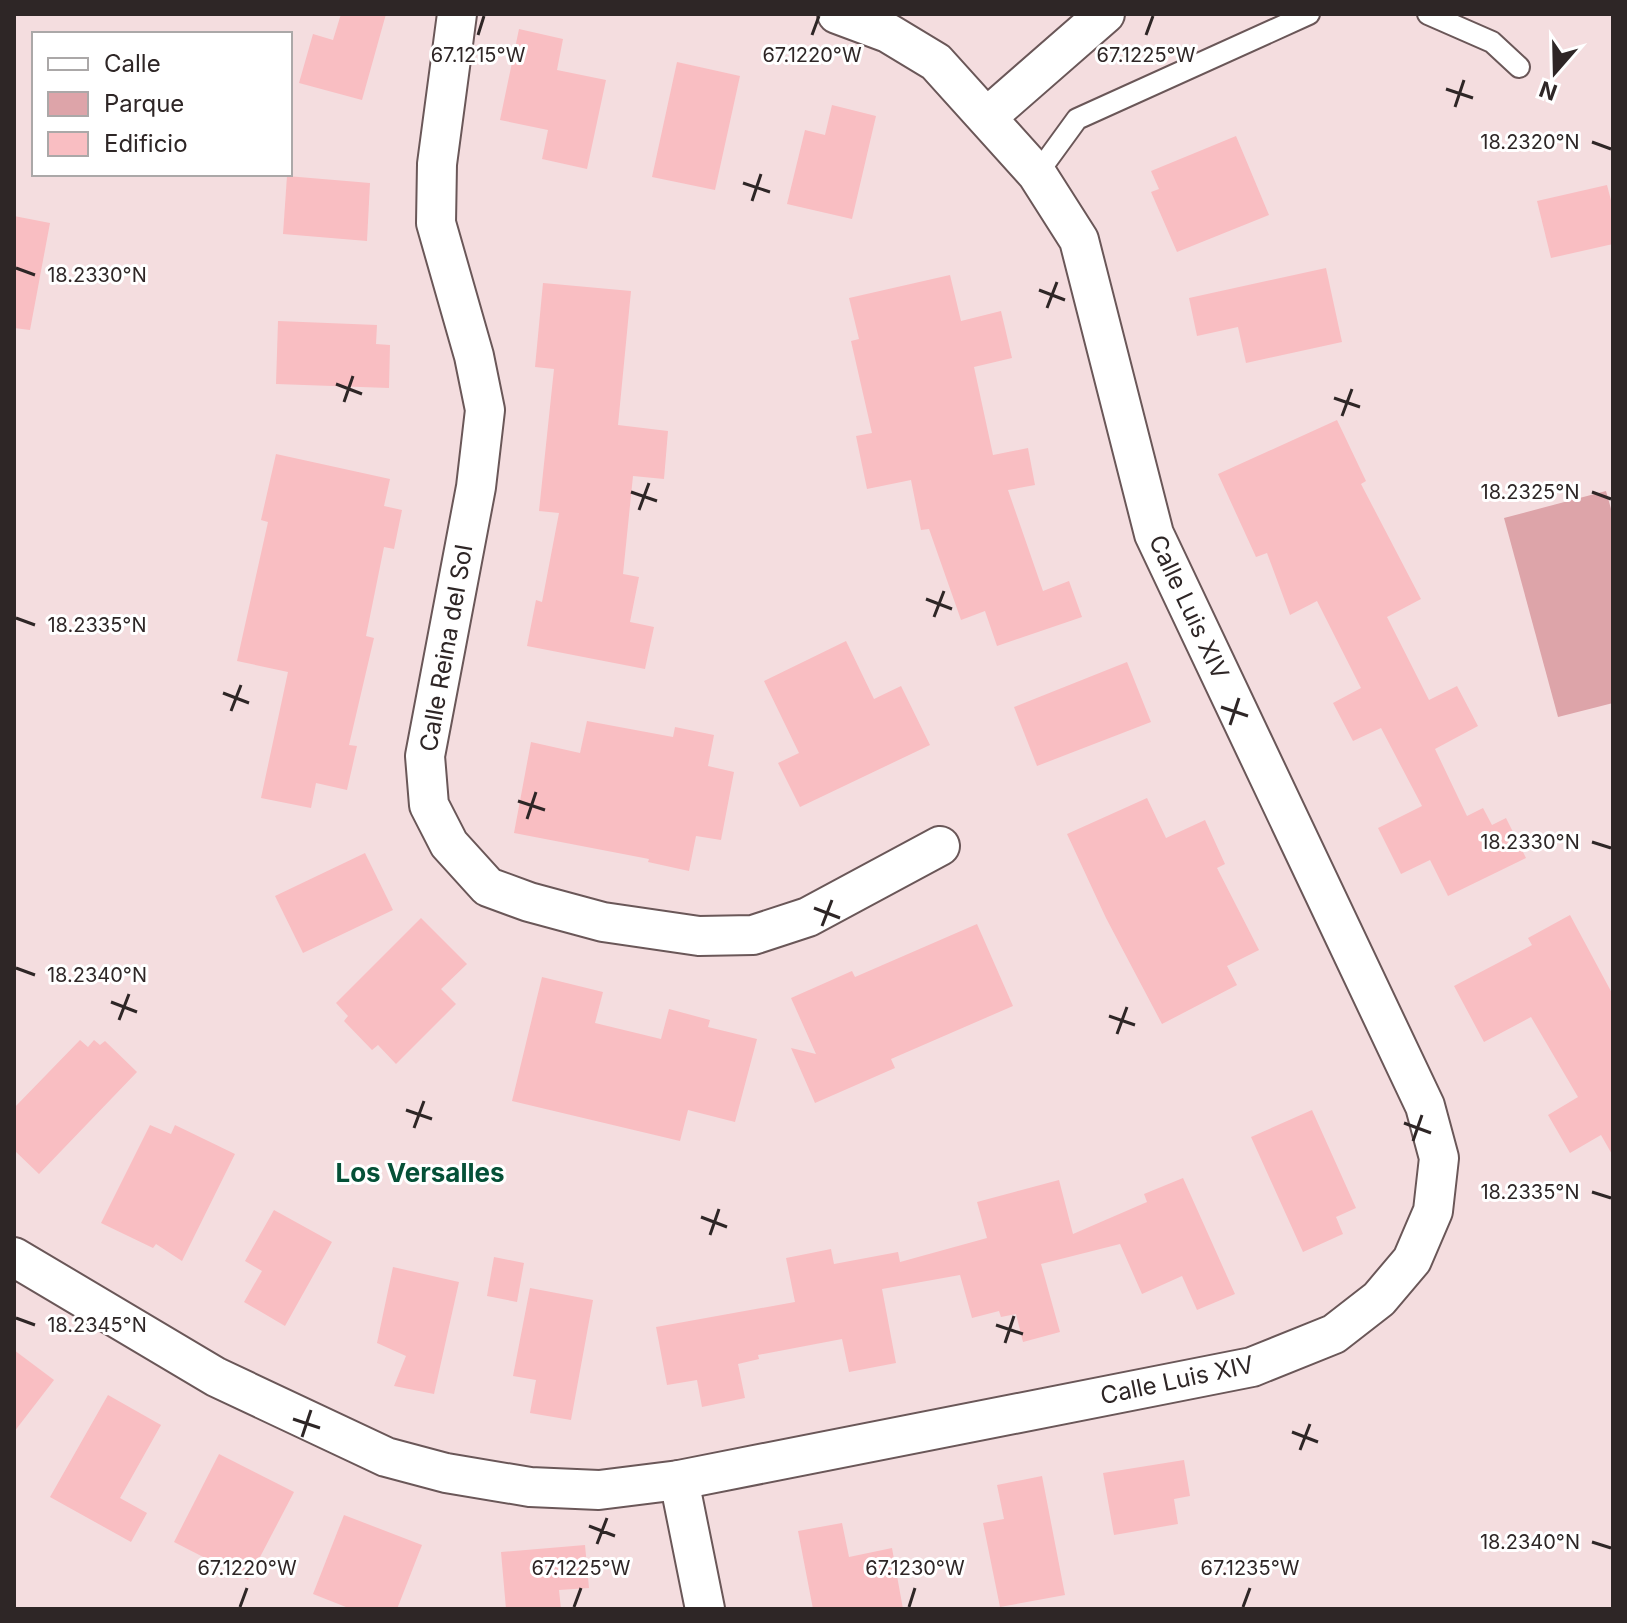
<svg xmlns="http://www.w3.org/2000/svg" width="1627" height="1623" font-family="Inter,sans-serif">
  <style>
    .green { fill: #dda4a9 }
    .building { fill: #f9bec2 }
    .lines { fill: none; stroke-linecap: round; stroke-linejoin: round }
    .service-casing { stroke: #6a5758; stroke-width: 24 }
    .minor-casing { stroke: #6a5758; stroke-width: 42 }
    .service { stroke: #fff; stroke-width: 20 }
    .minor { stroke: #fff; stroke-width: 38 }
    .ticks { fill: none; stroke: #2e2626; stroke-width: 3 }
    .labels { text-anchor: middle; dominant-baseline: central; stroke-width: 6; stroke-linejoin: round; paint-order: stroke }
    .street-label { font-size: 24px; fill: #2e2626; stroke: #fff }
    .neighbourhood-label { font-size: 26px; font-weight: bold; fill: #055037; stroke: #fff }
    .ticks-label { font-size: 20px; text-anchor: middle; fill: #2e2626; stroke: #fff; stroke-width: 6; stroke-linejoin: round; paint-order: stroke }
  </style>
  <rect width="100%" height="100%" fill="#f4dddf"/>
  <path class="green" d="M 1606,491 L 1613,516 L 1613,703 L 1558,717 L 1504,518 Z"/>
  <g class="building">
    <path d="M 341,14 L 386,14 L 362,100 L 299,83 L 313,34 L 333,40 Z"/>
    <path d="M 519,29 L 563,39 L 557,70 L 606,80 L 587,169 L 542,159 L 548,130 L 500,120 Z"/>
    <path d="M 677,62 L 740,76 L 715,190 L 652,177 Z"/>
    <path d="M 832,105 L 876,116 L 852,219 L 787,204 L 805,130 L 825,135 Z"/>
    <path d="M 1236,136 L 1269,215 L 1177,252 L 1151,192 L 1159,189 L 1151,171 Z"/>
    <path d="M 287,176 L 370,183 L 367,241 L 283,234 Z"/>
    <path d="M 1607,185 L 1613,208 L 1613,244 L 1551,258 L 1537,201 Z"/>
    <path d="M 14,216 L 50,223 L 30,330 L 14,328 Z"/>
    <path d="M 1326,268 L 1342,342 L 1246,363 L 1238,327 L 1197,336 L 1189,298 Z"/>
    <path d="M 950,275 L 961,321 L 1001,311 L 1012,358 L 974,367 L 993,455 L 1028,448 L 1035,485 L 1008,490 L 1043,591 L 1069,581 L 1082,617 L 997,646 L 985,611 L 961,620 L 929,529 L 921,530 L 911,480 L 867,489 L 856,436 L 872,433 L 851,341 L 859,339 L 849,298 Z"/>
    <path d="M 543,283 L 631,291 L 618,425 L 668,431 L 664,479 L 633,476 L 623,574 L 639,577 L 630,622 L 654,627 L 645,669 L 527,646 L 536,600 L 542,602 L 559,513 L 539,511 L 554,369 L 535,367 Z"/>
    <path d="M 278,321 L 377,325 L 376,344 L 390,345 L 389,388 L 276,384 Z"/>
    <path d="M 1337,420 L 1366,481 L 1361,484 L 1421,599 L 1387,617 L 1429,700 L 1457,686 L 1478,726 L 1435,749 L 1467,816 L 1483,808 L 1492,825 L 1506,818 L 1526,858 L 1448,896 L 1430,860 L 1401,874 L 1378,828 L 1422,806 L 1381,728 L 1353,741 L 1333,703 L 1361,688 L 1317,601 L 1290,615 L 1267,553 L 1256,557 L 1218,474 Z"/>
    <path d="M 276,454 L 390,479 L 384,506 L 402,510 L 394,549 L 384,547 L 366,636 L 374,638 L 349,745 L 357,746 L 347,790 L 316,783 L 311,808 L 261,798 L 288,672 L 237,661 L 268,522 L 261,520 Z"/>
    <path d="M 846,641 L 874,699 L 901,686 L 930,745 L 800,807 L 778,763 L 799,753 L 764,681 Z"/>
    <path d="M 1127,662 L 1151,722 L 1037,766 L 1014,707 Z"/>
    <path d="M 587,721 L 673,737 L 675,727 L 714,735 L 708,766 L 734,772 L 721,840 L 696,836 L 689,871 L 648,862 L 649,859 L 514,833 L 531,742 L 580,753 Z"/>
    <path d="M 1147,798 L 1166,838 L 1205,820 L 1225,864 L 1217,868 L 1259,950 L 1227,966 L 1237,985 L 1162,1024 L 1106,918 L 1067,834 Z"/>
    <path d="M 365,853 L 393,910 L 303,953 L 275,896 Z"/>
    <path d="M 1570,915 L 1613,995 L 1613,1156 L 1601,1135 L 1570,1153 L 1548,1115 L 1578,1097 L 1531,1017 L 1484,1042 L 1454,986 L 1532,945 L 1528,938 Z"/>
    <path d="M 421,918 L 467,964 L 441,989 L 456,1004 L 396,1064 L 378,1045 L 372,1050 L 344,1021 L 348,1016 L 336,1003 Z"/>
    <path d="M 977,924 L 1013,1006 L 891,1059 L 895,1068 L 815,1103 L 791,1048 L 816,1054 L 791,998 L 852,971 L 855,977 Z"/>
    <path d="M 542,977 L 603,992 L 595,1023 L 661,1039 L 669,1009 L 710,1020 L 708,1027 L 757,1039 L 735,1122 L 688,1110 L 680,1141 L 512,1101 Z"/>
    <path d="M 80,1040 L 88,1047 L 94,1040 L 100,1045 L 105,1041 L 137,1072 L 39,1174 L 14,1150 L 14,1108 Z"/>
    <path d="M 1312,1110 L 1356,1208 L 1336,1217 L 1343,1234 L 1303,1252 L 1251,1137 Z"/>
    <path d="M 150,1125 L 171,1134 L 175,1125 L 235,1154 L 182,1261 L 156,1244 L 153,1248 L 101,1223 Z"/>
    <path d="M 1183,1178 L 1235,1294 L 1197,1310 L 1182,1276 L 1142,1294 L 1120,1244 L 1041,1264 L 1060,1332 L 1023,1342 L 1016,1314 L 1001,1317 L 999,1311 L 972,1318 L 960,1275 L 882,1289 L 896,1363 L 849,1372 L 842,1339 L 758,1355 L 759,1359 L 738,1364 L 745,1398 L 702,1407 L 697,1380 L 667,1385 L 656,1327 L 795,1302 L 786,1258 L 831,1249 L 834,1264 L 898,1252 L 900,1262 L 987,1238 L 977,1202 L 1059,1180 L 1073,1234 L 1147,1202 L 1144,1194 Z"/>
    <path d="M 274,1210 L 332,1242 L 285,1326 L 244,1302 L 262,1271 L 245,1261 Z"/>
    <path d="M 494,1257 L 524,1263 L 517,1302 L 487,1296 Z"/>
    <path d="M 393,1267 L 459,1282 L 434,1394 L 394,1386 L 406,1356 L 377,1343 Z"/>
    <path d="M 530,1288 L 593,1300 L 571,1420 L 530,1413 L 536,1380 L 513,1376 Z"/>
    <path d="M 14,1350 L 54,1380 L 14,1432 Z"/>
    <path d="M 108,1395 L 161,1425 L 120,1498 L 147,1513 L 131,1542 L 50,1497 Z"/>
    <path d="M 219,1454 L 294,1492 L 248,1580 L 174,1542 Z"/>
    <path d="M 1184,1460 L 1190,1496 L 1174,1499 L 1178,1524 L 1114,1535 L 1103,1473 Z"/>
    <path d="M 1042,1476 L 1065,1595 L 1000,1607 L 983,1523 L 1004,1519 L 997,1485 Z"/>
    <path d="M 344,1515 L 422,1545 L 397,1609 L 351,1609 L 313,1594 Z"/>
    <path d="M 842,1523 L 849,1557 L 892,1548 L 903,1609 L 813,1609 L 798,1531 Z"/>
    <path d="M 585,1545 L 589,1588 L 559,1590 L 561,1609 L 506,1609 L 501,1552 Z"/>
  </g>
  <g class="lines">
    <g class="service-casing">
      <g id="service">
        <path d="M 1428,14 L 1492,42 L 1519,67"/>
        <path d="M 1037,174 L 1077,119 L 1309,14"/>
      </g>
    </g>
    <g class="minor-casing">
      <g id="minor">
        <path d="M 457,14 L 437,164 L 436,223 L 474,356 L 485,410 L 476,487 L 425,756 L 429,805 L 449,844 L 488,887 L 529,902 L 603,922 L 699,936 L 753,935 L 808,917 L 940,846"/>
        <path d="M 987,117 L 1105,14"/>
        <path d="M 14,1257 L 216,1377 L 386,1457 L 446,1473 L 530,1487 L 599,1490 L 679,1480 L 1252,1367 L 1334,1334 L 1379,1299 L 1412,1260 L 1433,1211 L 1439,1158 L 1425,1106 L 1154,534 L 1079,240 L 1037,174 L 936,62 L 888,33 L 837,14"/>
        <path d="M 679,1480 L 705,1609"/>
      </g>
    </g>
    <use href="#service" class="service"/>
    <use href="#minor" class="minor"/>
  </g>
  <path class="ticks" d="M 478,35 L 484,16M 812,35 L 819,16M 1146,35 L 1153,16M 1446,89 L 1473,98M 1455,107 L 1464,80M 1592,142 L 1611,149M 743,183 L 770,192M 752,201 L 761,174M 16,268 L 35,275M 1039,290 L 1065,300M 1047,308 L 1057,282M 336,384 L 362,394M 1334,398 L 1360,407M 344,402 L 353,376M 1342,416 L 1352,389M 631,492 L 657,501M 1592,492 L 1611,499M 639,510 L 649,483M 926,599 L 952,609M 934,617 L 944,591M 16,618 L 35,625M 223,693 L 249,703M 1221,707 L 1248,716M 231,711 L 241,685M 1230,725 L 1239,698M 518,801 L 545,810M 527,819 L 536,792M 1592,842 L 1611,848M 814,908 L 840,918M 822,926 L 832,900M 16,968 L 35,975M 111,1002 L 137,1012M 1109,1016 L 1135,1025M 119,1020 L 129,994M 1117,1034 L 1127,1007M 406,1110 L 432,1119M 1404,1123 L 1431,1133M 414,1128 L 424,1101M 1413,1141 L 1422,1115M 1592,1192 L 1611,1198M 701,1217 L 727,1227M 710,1235 L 719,1209M 16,1318 L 35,1325M 996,1325 L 1023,1334M 1005,1343 L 1014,1316M 293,1419 L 320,1428M 1292,1432 L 1318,1442M 302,1437 L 311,1410M 1300,1450 L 1310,1424M 589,1526 L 615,1536M 1592,1542 L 1611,1548M 597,1544 L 607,1518M 240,1607 L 247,1588M 574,1607 L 581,1588M 909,1607 L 915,1588M 1243,1607 L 1250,1588"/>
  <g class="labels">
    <g class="street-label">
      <text transform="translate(1189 607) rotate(65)">Calle Luis XIV</text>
      <text transform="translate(446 648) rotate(-80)">Calle Reina del Sol</text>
      <text transform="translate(1177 1380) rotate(-12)">Calle Luis XIV</text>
    </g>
    <g class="neighbourhood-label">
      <text x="420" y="1172">Los Versalles</text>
    </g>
  </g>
  <g class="ticks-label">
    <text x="812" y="62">67.1220°W</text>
    <text x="1146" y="62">67.1225°W</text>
    <text x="478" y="62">67.1215°W</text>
    <text x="1530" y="149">18.2320°N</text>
    <text x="97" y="282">18.2330°N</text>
    <text x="1530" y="499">18.2325°N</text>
    <text x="97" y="632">18.2335°N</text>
    <text x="1530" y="849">18.2330°N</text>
    <text x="97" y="982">18.2340°N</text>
    <text x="1530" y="1199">18.2335°N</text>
    <text x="97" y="1332">18.2345°N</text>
    <text x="1530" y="1549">18.2340°N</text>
    <text x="247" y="1575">67.1220°W</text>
    <text x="581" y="1575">67.1225°W</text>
    <text x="915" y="1575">67.1230°W</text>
    <text x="1250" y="1575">67.1235°W</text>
  </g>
  <rect width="1627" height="1623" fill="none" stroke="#2e2626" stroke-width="32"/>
  <rect x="32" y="32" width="260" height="144" fill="#ffffff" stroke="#aba8a8" stroke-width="2"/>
  <rect x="48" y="58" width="40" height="12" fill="#ffffff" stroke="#aba8a8" stroke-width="2"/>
  <text x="104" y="72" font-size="24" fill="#2e2626">Calle</text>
  <rect x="48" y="92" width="40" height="24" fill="#dda4a9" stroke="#aba8a8" stroke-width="2"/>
  <text x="104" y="112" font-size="24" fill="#2e2626">Parque</text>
  <rect x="48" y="132" width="40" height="24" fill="#f9bec2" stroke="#aba8a8" stroke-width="2"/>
  <text x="104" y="152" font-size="24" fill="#2e2626">Edificio</text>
  <g transform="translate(1555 72) rotate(200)" stroke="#ffffff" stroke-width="6" paint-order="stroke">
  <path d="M0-6L14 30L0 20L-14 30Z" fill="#2e2626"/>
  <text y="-12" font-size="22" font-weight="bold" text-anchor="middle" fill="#2e2626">N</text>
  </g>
</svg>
